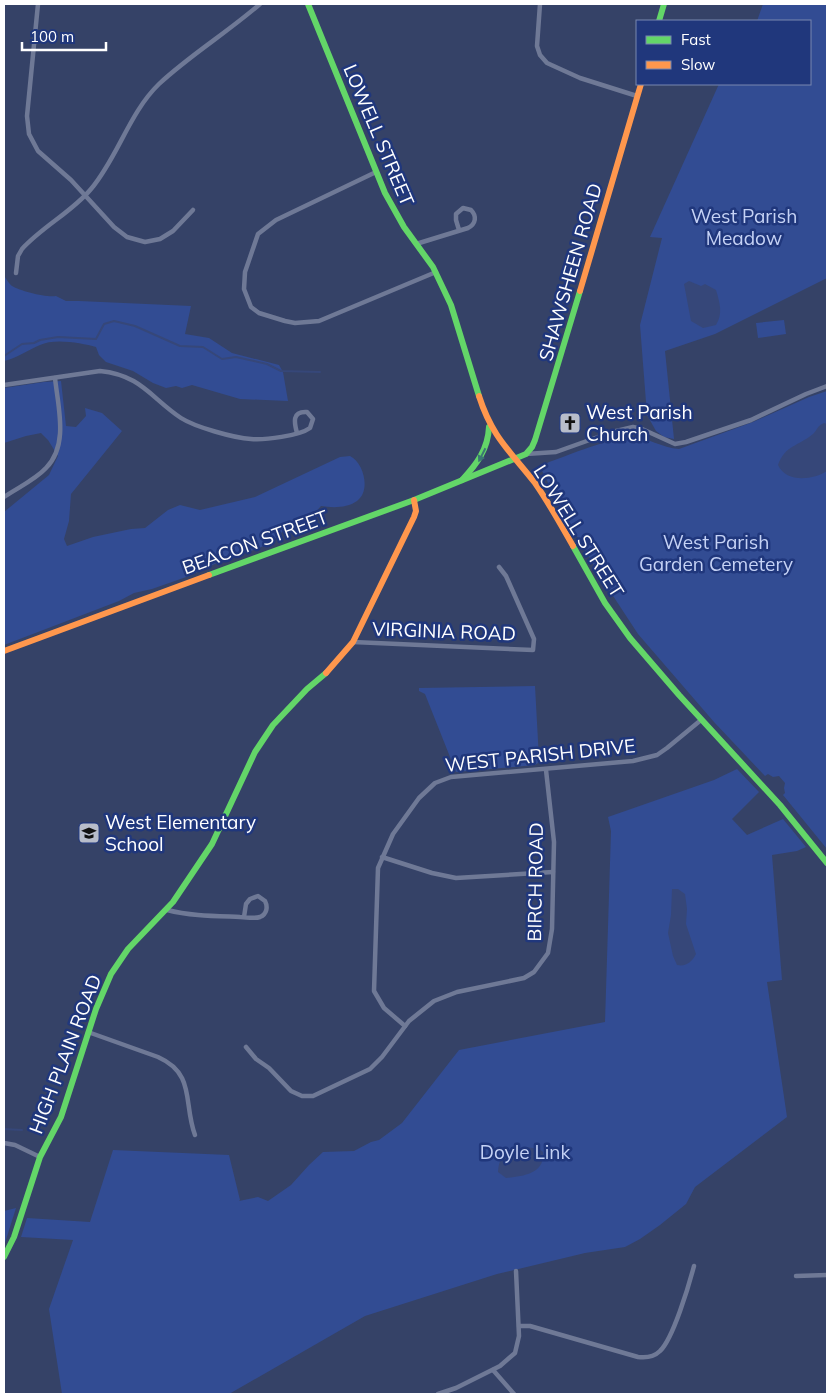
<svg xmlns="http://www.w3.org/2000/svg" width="831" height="1398" font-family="Mulish,sans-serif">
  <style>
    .green { fill: #324c93 }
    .water { fill: #364779 }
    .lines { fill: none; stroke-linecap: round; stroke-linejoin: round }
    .stream { stroke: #364779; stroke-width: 2 }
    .street { stroke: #6f7996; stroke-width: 4.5 }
    .fast { stroke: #63d668; stroke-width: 6 }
    .slow { stroke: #ff974d; stroke-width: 6 }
    .oneway { fill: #3b7774 }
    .labels { text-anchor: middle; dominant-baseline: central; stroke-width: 5; stroke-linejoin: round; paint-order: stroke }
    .street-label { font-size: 19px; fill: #fff; stroke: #20377c }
    .park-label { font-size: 19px; fill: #c5d2f5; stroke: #20377c }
    .poi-label { font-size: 19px; fill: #fff; stroke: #20377c; text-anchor: start }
  </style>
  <rect width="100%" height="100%" fill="#354267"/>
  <g class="green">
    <path d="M 763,4 L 827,4 L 827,278 L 715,334 L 665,351 L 674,439 L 664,437 L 656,431 L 647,415 L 640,325 L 662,238 L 650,237 L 719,84 L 810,84 L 810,21 L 757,21 Z"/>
    <path d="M 4,276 C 7,279 8,283 12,286 C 20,291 47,298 56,296 L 66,301 L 79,301 L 191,306 L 185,334 L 209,338 L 232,353 L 279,365 L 283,372 L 288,401 L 240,399 L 192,385 L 182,388 L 176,386 L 166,388 L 153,383 L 133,371 L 106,362 L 99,355 L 96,347 C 82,343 54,338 40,345 C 28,350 17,358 4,361 Z"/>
    <path d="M 784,320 L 786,334 L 758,338 L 756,323 Z"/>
    <path d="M 61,381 L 66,426 L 76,427 L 86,416 L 85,408 L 102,413 L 122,431 L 71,494 L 69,521 L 64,539 L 67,546 L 93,537 L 131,529 L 145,528 L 168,510 L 180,505 L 200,510 L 255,497 L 340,457 L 350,456 C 364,463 371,491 357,501 C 347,508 333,508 321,506 L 313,515 L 291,524 L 270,543 L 257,549 L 221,561 L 189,576 L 152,589 L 134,593 L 119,601 L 4,645 L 4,512 L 49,475 L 58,456 L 48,440 L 41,433 L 26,436 L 4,443 L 4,388 L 44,382 Z"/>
    <path d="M 827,391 L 827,849 L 783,795 L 785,793 L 784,788 L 785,783 L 779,776 L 773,777 L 768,774 L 765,776 L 714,722 L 638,634 L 602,579 L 564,514 L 542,471 L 544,465 L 549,462 C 572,454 607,439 630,437 C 645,436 662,448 679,449 L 753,422 L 809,397 Z"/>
    <path d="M 535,686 L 539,759 L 538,763 L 535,765 L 456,772 L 425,694 L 419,691 L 419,688 Z"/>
    <path d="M 737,769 L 759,792 L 732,819 L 747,835 L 783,819 L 806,847 L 797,851 L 772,855 L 782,980 L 767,982 L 787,1117 L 695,1187 L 686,1204 L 660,1225 L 640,1239 L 625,1247 L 585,1253 L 497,1274 L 365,1316 L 229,1394 L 62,1394 L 49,1309 L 73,1240 L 21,1237 L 27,1218 L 90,1222 L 113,1150 L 229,1155 L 240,1200 L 239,1201 L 258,1197 L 268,1201 L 291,1185 L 309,1165 L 323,1152 L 354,1151 L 371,1142 L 379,1140 L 402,1123 L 459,1050 L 605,1022 L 611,831 L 608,817 L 714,780 Z"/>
    <path d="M 16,1208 L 4,1246 L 4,1211 Z"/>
  </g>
  <g class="water">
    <path d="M 689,281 L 701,286 L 705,284 L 716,290 C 720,303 723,314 716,325 L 703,328 L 691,321 L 684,284 Z"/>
    <path d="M 824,423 L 827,424 L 827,471 C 813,480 786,483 778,465 C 785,445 799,446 813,434 C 817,430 818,425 824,423 Z"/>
    <path d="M 672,889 L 678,889 L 685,894 L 687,909 L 686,924 L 696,954 C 692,962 686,967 677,965 L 673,956 L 668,933 L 671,915 Z"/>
    <path d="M 526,1147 L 539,1149 L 543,1152 C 545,1174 523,1176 506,1178 L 498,1172 C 499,1153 509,1150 526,1147 Z"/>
  </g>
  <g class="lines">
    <g class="stream">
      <path d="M 4,356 L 22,344 L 34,343 L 40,340 L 58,337 L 96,339 L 104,324 L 114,321 L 135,326 L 180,346 L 203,347 L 222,359 L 236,357 L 267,364 L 281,371 L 320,372"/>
      <path d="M 4,1129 L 22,1130"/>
    </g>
    <g class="street">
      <path d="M 38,4 L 27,116 L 29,134 L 38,151 L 71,180 L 114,227 L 127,237 L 145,242 L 160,239 L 173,231 L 193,210"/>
      <path d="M 540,4 L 537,46 L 540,55 L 547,63 L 580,78 L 637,96"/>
      <path d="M 376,172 L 276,220 L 258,234 L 245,272 L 244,289 L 251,307 L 259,313 L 285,321 L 295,323 L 319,321 L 436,272"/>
      <path d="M 416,244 L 468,228 C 476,224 477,216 471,210 L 463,208 L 456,214 L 456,220 L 459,230"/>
      <path d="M 16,273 L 18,256 L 22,249 C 43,226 72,212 91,189 C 118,157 129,113 159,84 C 190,55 228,32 260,4"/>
      <path d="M 4,385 L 100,371 C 141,375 151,398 181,418 C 195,427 234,438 251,439 C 265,440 299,436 310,428 L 313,419 L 307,412 C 292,411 294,422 297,433"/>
      <path d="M 526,454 L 556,452 L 612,432 L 633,427 L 642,429 L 675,444 L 686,442 L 751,420 L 806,394 L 827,386"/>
      <path d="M 4,497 C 17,488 35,480 46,468 C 69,445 58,407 55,378"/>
      <path d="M 353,642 L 533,650 L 534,639 L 506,576 L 499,567"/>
      <path d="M 382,857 L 432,873 L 456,878 L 553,872"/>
      <path d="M 167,910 C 191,916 215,916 240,917 C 246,917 254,919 260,917 C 267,914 268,907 265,901 L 258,896 L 250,899 L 246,904 L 244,917"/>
      <path d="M 405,1026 L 384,1008 L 374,991 L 378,868 L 393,834 L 419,798 L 435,783 L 451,777 L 633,761 L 657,755 L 667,748 L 701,720"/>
      <path d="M 88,1032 L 158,1057 C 196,1074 183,1103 195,1135"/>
      <path d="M 246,1047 L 256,1059 L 269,1068 L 291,1091 L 302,1096 L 313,1096 L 370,1069 L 382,1057 L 409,1021 L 434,1001 L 457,992 L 524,978 L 534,972 L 548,953 L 552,929 L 554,842 L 546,770"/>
      <path d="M 4,1143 L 15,1145 L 40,1157"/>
      <path d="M 796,1276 L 827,1275"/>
      <path d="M 519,1326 L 530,1326 L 638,1357 C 646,1358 654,1357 660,1351 C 673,1339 689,1285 694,1266"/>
      <path d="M 493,1370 L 514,1394"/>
      <path d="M 438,1394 L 456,1388 L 500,1366 L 515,1353 L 519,1336 L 516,1271"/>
    </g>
    <g class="fast">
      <path d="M 308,4 L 385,193 L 404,227 L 433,267 L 451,305 L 479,396"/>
      <path d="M 659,21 L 664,4"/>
      <path d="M 462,480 C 477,464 488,449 489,427"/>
      <path d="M 573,546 L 605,603 L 630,638 L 679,695 L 780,805 L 827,863"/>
      <path d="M 209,575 L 414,500 L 526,454 L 532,447 L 535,440 L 580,291"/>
      <path d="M 4,1257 L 14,1237 L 40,1157 L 61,1117 L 96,1009 L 111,974 L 128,949 L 173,902 L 212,844 L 255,752 L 273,725 L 307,689 L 326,673"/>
    </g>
    <g class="slow">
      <path d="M 580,291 L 641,84"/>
      <path d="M 479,396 C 492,437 510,451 535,483 C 549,503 561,525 573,546"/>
      <path d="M 4,651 L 209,575"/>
      <path d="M 326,673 L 353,642 L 414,517 L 416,511 L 414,500"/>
    </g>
  </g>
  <defs><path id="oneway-solid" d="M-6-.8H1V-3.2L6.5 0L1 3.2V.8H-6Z" transform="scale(1.25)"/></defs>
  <use class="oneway" href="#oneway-solid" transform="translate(482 455) rotate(117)"/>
  <defs>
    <g id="church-square" transform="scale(1.125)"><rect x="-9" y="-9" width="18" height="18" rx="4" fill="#b8bdca" stroke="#20377c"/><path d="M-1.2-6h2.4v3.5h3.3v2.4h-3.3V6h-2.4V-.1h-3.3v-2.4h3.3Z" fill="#111"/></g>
    <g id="school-square" transform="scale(1.125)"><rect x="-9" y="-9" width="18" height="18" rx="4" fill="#b8bdca" stroke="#20377c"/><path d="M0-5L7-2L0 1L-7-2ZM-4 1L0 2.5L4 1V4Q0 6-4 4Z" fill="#111"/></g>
  </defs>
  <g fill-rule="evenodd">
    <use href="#church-square" x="570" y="423"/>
    <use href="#school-square" x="89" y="833"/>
  </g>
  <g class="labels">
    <g class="street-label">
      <text transform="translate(379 135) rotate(67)">LOWELL STREET</text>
      <text transform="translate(570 272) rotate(-74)">SHAWSHEEN ROAD</text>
      <text transform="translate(579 531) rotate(58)">LOWELL STREET</text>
      <text transform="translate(255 542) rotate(-20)">BEACON STREET</text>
      <text transform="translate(444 631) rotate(2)">VIRGINIA ROAD</text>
      <text transform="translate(540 755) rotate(-6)">WEST PARISH DRIVE</text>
      <text transform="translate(535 882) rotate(-89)">BIRCH ROAD</text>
      <text transform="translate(65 1054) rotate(-69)">HIGH PLAIN ROAD</text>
    </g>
    <g class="park-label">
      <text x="744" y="216">West Parish<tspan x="744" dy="22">Meadow</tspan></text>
      <text x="716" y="542">West Parish<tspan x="716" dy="22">Garden Cemetery</tspan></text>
      <text x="525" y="1152">Doyle Link</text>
    </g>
    <g class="poi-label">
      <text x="586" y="412">West Parish<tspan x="586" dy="22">Church</tspan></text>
      <text x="105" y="822">West Elementary<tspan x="105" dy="22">School</tspan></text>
    </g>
  </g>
  <rect width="831" height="1398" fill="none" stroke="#ffffff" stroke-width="10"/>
  <rect x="636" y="20" width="175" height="65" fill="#20377c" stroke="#7987b0"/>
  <rect x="646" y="36" width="25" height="8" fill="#63d668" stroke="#7987b0"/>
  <text x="681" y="45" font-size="15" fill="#ffffff">Fast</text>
  <rect x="646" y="61" width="25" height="8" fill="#ff974d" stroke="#7987b0"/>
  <text x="681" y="70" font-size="15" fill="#ffffff">Slow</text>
  <path d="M22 42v8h84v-8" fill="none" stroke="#ffffff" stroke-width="2.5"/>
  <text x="30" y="42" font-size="15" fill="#ffffff" stroke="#20377c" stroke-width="4" paint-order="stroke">100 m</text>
</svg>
